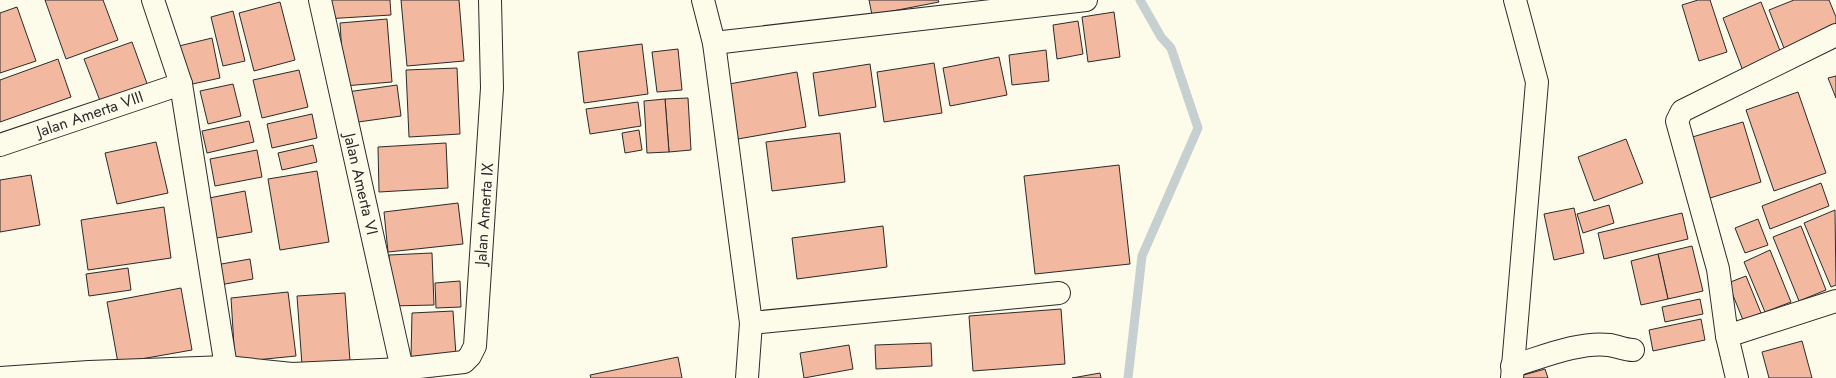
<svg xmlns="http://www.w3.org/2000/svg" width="1836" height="378" font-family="Jost,sans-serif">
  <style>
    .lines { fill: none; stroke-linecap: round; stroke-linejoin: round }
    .stream { stroke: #c7d0d0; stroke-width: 9 }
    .building { fill: #f2b8a0; stroke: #2b2b2b }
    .minor-casing { stroke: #2b2b2b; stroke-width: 24 }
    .minor { stroke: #fdfbea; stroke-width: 22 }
    .labels { text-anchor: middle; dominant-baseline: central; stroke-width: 3; stroke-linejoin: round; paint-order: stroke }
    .street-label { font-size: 16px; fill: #2b2b2b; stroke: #fdfbea }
  </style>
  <rect width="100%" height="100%" fill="#fdfbea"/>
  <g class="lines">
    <path class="stream" d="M 1128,378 L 1142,256 L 1198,128 L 1171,48 L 1161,37 L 1140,0"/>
  </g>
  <g class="building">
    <path d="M 45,0 L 103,0 L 118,40 L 66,59 Z"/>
    <path d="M 324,0 L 390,0 L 391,15 L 325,19 Z"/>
    <path d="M 401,0 L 459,0 L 464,61 L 407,66 Z"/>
    <path d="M 869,0 L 938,0 L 939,2 L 872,15 Z"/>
    <path d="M 1698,0 L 1710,0 L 1727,52 L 1699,61 L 1682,5 Z"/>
    <path d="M 1794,0 L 1829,0 L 1836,17 L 1836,26 L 1784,48 L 1769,10 Z"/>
    <path d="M 280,2 L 295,60 L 254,71 L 239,13 Z"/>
    <path d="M 1761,2 L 1782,56 L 1743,71 L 1723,18 Z"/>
    <path d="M 17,7 L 36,61 L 0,73 L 0,13 Z"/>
    <path d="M 233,11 L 245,61 L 223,66 L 211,17 Z"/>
    <path d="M 1114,12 L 1120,57 L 1088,62 L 1082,17 Z"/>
    <path d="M 387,19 L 392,82 L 344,86 L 340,23 Z"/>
    <path d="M 1078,21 L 1083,54 L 1057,59 L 1053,25 Z"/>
    <path d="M 212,38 L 220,78 L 188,85 L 179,46 Z"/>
    <path d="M 132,42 L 149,89 L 102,106 L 84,59 Z"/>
    <path d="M 642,44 L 648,94 L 584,103 L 578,52 Z"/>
    <path d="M 678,49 L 682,90 L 657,92 L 652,52 Z"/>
    <path d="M 1046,50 L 1049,81 L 1012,85 L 1009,55 Z"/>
    <path d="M 999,57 L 1007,95 L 950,106 L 943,68 Z"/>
    <path d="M 58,59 L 71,97 L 0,122 L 0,80 Z"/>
    <path d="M 934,63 L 942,113 L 884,122 L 877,72 Z"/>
    <path d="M 870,64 L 876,107 L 819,116 L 813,73 Z"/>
    <path d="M 457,68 L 460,134 L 409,137 L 406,70 Z"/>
    <path d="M 299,70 L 308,107 L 262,118 L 253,80 Z"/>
    <path d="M 797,72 L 806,127 L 738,139 L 729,84 Z"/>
    <path d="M 1836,76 L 1836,98 L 1828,78 Z"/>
    <path d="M 233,84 L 241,116 L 208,124 L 200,91 Z"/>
    <path d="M 397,85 L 401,116 L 351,123 L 347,92 Z"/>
    <path d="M 1798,92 L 1826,173 L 1774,191 L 1746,110 Z"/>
    <path d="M 688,98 L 691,150 L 669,152 L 665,99 Z"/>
    <path d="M 665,99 L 669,152 L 647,153 L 644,101 Z"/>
    <path d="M 638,102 L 641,126 L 590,134 L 586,109 Z"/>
    <path d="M 312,114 L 317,138 L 272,148 L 267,124 Z"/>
    <path d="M 249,121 L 254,142 L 207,153 L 202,131 Z"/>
    <path d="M 1743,122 L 1761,182 L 1707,199 L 1689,138 Z"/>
    <path d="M 639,130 L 642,150 L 625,153 L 622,133 Z"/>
    <path d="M 840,133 L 845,182 L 772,191 L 766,142 Z"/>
    <path d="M 1626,139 L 1643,183 L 1594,201 L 1578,157 Z"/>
    <path d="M 156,142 L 168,193 L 117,204 L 105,153 Z"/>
    <path d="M 446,143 L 448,188 L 379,192 L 378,147 Z"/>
    <path d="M 313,145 L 317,162 L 282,170 L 278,153 Z"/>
    <path d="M 257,150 L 262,177 L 215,186 L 210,159 Z"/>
    <path d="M 1119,165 L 1130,264 L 1035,274 L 1024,176 Z"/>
    <path d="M 317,171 L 329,242 L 280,250 L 268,179 Z"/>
    <path d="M 31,175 L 40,225 L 0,232 L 0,180 Z"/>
    <path d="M 1821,183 L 1829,206 L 1770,229 L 1762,206 Z"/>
    <path d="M 245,191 L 252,232 L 211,239 L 204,199 Z"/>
    <path d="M 458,203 L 463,244 L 388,252 L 384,212 Z"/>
    <path d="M 1609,205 L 1614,223 L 1583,233 L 1577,214 Z"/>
    <path d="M 164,207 L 171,258 L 88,270 L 81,220 Z"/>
    <path d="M 1574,208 L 1584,253 L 1554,260 L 1544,214 Z"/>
    <path d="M 1835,210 L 1836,285 L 1831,287 L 1804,223 Z"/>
    <path d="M 1682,213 L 1688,239 L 1604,259 L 1598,233 Z"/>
    <path d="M 1758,219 L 1768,245 L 1745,253 L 1735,228 Z"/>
    <path d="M 883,226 L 887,267 L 797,279 L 792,238 Z"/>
    <path d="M 1801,226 L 1826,290 L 1799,301 L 1773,237 Z"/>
    <path d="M 1692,246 L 1703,291 L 1668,299 L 1658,254 Z"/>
    <path d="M 1770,250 L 1791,302 L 1765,312 L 1744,262 Z"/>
    <path d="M 432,253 L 434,305 L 391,306 L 389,255 Z"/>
    <path d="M 1658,254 L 1668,299 L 1641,305 L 1631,261 Z"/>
    <path d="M 250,259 L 253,279 L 214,286 L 210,266 Z"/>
    <path d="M 128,268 L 131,290 L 89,296 L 86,274 Z"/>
    <path d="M 1746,276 L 1761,313 L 1743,320 L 1728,283 Z"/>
    <path d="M 460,281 L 461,307 L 436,308 L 435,283 Z"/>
    <path d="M 181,288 L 192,350 L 118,363 L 107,302 Z"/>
    <path d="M 288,292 L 296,356 L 235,362 L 231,298 Z"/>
    <path d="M 345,293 L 350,361 L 302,365 L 297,296 Z"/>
    <path d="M 1700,299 L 1703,314 L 1665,322 L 1662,307 Z"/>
    <path d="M 1061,309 L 1065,364 L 973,371 L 969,316 Z"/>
    <path d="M 453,311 L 456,356 L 411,357 L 412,313 Z"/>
    <path d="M 1701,319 L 1705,340 L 1653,351 L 1649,330 Z"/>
    <path d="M 1802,341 L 1812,378 L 1769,378 L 1762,352 Z"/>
    <path d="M 931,343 L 932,366 L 876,369 L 875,345 Z"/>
    <path d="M 849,345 L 853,369 L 804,378 L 800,353 Z"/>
    <path d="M 678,357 L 682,378 L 591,378 L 590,375 Z"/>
    <path d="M 1545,369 L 1548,378 L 1513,378 Z"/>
    <path d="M 1100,373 L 1101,378 L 1072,378 Z"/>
  </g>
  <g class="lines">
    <g class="minor-casing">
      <g id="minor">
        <path d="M 153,0 L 181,84 L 226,367"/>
        <path d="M 320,0 L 402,369"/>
        <path d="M 703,0 L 714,43 L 751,323 L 747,378"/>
        <path d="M 714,43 L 1086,0"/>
        <path d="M 0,145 L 181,84"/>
        <path d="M 751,323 L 1059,293"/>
        <path d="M 1727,336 L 1836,301"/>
        <path d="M 1512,366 C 1540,358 1580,341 1609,345 C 1617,346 1625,350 1633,350"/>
        <path d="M 0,378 L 89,372 L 226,367 L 292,374 L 402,369 L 464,362 L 470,356 L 475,346 L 492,88 L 490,0"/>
        <path d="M 1512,378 L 1537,82 L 1515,0"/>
        <path d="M 1737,378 L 1727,336 L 1718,269 L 1677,121 L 1682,111 L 1836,35"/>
      </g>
    </g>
    <use href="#minor" class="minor"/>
  </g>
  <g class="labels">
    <g class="street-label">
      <text transform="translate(90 114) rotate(-19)">Jalan Amerta VIII</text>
      <text transform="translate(361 184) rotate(77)">Jalan Amerta VI</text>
      <text transform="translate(484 214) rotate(-86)">Jalan Amerta IX</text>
    </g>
  </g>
</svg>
